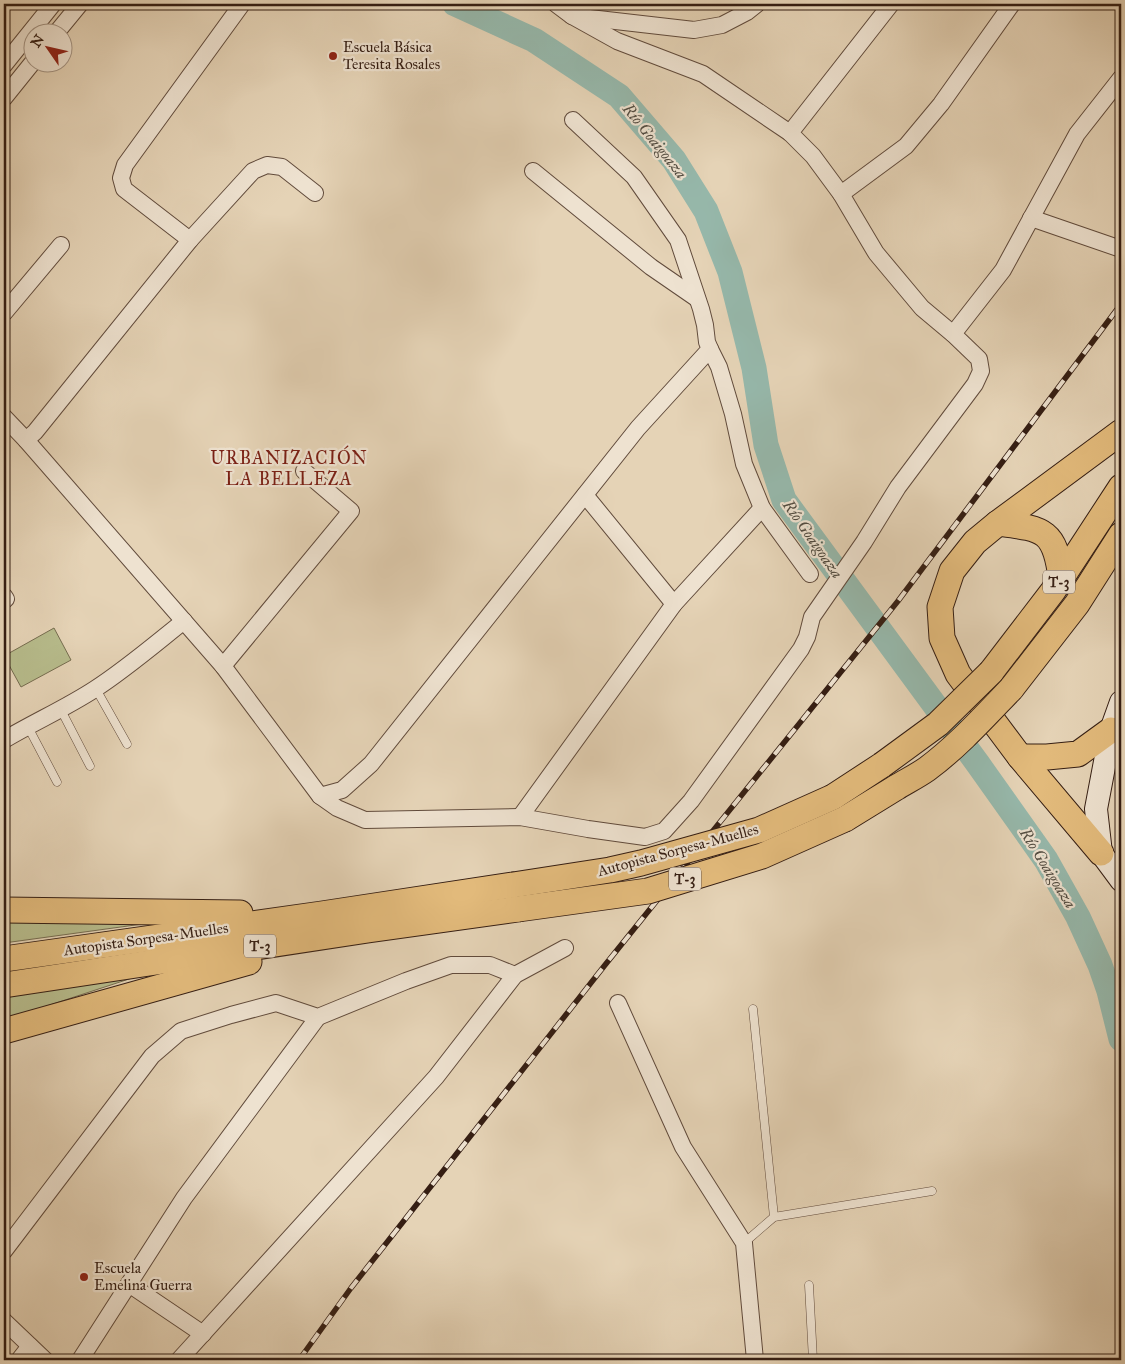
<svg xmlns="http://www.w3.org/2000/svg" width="1125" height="1364" font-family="'IM FELL Great Primer',serif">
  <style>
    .green { fill: #b7bc8c; stroke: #766d50 }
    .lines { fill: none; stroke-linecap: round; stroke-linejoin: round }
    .river { stroke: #96b8ab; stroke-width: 25 }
    .lane-casing { stroke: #614b3c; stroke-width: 9 }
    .street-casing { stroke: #614b3c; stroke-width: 18 }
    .secondary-casing { stroke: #351e13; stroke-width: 24 }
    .primary-casing { stroke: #351e13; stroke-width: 27 }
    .lane { stroke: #eee2d0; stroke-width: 8 }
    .street { stroke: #eee2d0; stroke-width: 16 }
    .secondary { stroke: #eee2d0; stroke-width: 22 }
    .primary { stroke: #e2ba7b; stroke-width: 25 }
    .rail-casing { stroke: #351e13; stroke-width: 5.5 }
    .rail { stroke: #eee2d0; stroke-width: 4; stroke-dasharray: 11; stroke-linecap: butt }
    .primary-bridge-casing { stroke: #351e13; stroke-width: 27; stroke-linecap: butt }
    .primary-bridge { stroke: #e2ba7b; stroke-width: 25 }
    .poi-dot { fill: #8f2418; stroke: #eee2d0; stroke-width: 2 }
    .labels { text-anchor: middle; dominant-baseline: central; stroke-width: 4.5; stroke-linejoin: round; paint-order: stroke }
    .shield { fill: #eee2d0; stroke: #6c594c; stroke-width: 1 }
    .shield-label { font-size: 14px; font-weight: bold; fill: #351e13 }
    .poi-label { font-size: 15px; fill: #351e13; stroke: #eee2d0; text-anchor: start }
    .street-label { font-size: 15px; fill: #351e13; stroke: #eee2d0 }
    .water-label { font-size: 16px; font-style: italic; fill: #524c41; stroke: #eee2d0 }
    .quarter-label { font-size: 18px; letter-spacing: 1px; fill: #7a1f14; stroke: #eee2d0 }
  </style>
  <rect width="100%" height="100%" fill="#e5d3b6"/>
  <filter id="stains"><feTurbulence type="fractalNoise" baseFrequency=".004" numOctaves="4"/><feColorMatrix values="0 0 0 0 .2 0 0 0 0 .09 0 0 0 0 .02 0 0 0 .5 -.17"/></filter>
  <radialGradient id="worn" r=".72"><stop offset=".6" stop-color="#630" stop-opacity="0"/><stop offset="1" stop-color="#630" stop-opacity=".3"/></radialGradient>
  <g class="green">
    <path d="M 54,628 L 71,660 L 21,687 L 4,656 Z"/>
    <path d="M 4,911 L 179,919 L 4,943 Z"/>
    <path d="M 187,960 L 4,1020 L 4,992 Z"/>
  </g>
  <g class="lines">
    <path class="river" d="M 455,4 L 534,40 L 619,96 L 674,160 L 706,211 L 730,272 L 754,368 L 766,445 L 784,500 L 978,764 L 1046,860 L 1078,917 L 1100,965 L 1109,991 L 1121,1039"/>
    <g class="lane-casing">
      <g id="lane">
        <path d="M 96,689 L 127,744"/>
        <path d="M 61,710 L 90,766"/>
        <path d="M 27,725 L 57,782"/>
        <path d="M 753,1009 L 774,1217"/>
        <path d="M 744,1243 L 774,1217 L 932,1191"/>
        <path d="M 809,1285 L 813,1360"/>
      </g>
    </g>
    <g class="street-casing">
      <g id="street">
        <path d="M 556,4 L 572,16 L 694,30 L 722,25 L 747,12 L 757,4"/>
        <path d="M 572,16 L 617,41 L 703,74 L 790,133"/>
        <path d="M 57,32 L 80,4"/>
        <path d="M 4,65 L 53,4"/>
        <path d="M 4,98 L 33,62"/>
        <path d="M 533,171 L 651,267 L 696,298"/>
        <path d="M 841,194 L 906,146 L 941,104 L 1012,4"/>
        <path d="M 1031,218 L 1121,249"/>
        <path d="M 190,240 L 124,189 L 121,178 L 125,165 L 242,4"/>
        <path d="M 4,313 L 61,245"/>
        <path d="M 953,334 L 1003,270 L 1077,134 L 1121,78"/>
        <path d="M 710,349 L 719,367 L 733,414 L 744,464 L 762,508 L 810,574"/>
        <path d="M 4,417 L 26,440 L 223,666 L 320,796 L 337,808 L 365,820 L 520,817 L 588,829 L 645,837 L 664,831 L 691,801 L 801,649 L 807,637 L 812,617 L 864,542 L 898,487 L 975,384 L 981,371 L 979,359 L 953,334 L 922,308 L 876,253 L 841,194 L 813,156 L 790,133 L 891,4"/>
        <path d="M 26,440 L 35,432 L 190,240 L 253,171 L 267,165 L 282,167 L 315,193"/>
        <path d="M 585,495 L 674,604"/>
        <path d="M 4,596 L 6,599"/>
        <path d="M 223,666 L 351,511 L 304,471"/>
        <path d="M 4,740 C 34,722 66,708 95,689 C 126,669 155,644 184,621"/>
        <path d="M 320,796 L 342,790 L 371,764 L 638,428 L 710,349 L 707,342 L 705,325 L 701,309 L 678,240 L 634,177 L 573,120"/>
        <path d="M 520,817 L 674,604 L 762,508"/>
        <path d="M 618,1003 L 683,1147 L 744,1243 L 755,1360"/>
        <path d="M 4,1251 L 152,1056 L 181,1031 L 231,1015 L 276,1003 L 318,1017 L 406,981 L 451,965 L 490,965 L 515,975"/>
        <path d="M 129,1284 L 203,1334"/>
        <path d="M 4,1321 L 45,1360"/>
        <path d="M 19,1360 L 30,1346"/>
        <path d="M 80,1360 L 184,1198 L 318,1017"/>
        <path d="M 179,1360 L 436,1077 L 515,975 L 565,948"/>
      </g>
    </g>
    <g class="secondary-casing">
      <path id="secondary" d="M 1121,702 L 1111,730 L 1096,809 L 1101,853 L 1121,880"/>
    </g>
    <g class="primary-casing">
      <g id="primary">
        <path d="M 998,523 C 1043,529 1055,529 1061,578"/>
        <path d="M 991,672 L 1053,591 L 1121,487"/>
        <path d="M 1011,689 L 1077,604 L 1121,535"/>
        <path d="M 1020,757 L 1047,757 L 1078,754 L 1111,730"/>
        <path d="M 833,797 L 882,765"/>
        <path d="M 845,819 L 897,787"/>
        <path d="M 1101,853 L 1020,757 L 958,674 L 942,638 L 940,607 L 952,571 L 975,542 L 998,523 L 1121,432"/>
        <path d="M 4,910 L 240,913"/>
        <path d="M 4,959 L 322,914 L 513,885"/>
        <path d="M 4,985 L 368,930 L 518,909"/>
        <path d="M 4,1031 L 249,962"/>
      </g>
    </g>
    <use href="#lane" class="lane"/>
    <use href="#street" class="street"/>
    <use href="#secondary" class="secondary"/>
    <use href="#primary" class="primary"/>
    <g class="rail-casing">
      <path id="rail" d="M 299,1360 L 351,1288 L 605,965 L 898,601 L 1121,304"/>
    </g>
    <use href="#rail" class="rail"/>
    <g class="primary-bridge-casing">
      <g id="primary-bridge">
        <path d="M 882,765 L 938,724 L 991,672"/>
        <path d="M 897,787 C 907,781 917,776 927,769 C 958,746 984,717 1011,689"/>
        <path d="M 513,885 L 610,870 L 641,863 L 759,830 L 833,797"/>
        <path d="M 518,909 L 648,891 L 762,856 L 845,819"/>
      </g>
    </g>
    <use href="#primary-bridge" class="primary-bridge"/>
  </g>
  <g class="poi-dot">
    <circle cx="333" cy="56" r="5"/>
    <circle cx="84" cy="1277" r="5"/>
  </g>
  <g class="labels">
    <g class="shield">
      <rect x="1043" y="570.5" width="32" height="23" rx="4"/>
      <rect x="669" y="867.5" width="32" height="23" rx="4"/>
      <rect x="244" y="934.5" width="32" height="23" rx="4"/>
    </g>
    <g class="shield-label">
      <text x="1059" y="582">T-3</text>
      <text x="685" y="879">T-3</text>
      <text x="260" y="946">T-3</text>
    </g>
    <g class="poi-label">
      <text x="343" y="47">Escuela Básica<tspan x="343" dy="17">Teresita Rosales</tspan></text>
      <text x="94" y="1268">Escuela<tspan x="94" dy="17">Emelina Guerra</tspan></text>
    </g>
    <g class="street-label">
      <text transform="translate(678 850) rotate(-15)">Autopista Sorpesa-Muelles</text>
      <text transform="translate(146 939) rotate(-8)">Autopista Sorpesa-Muelles</text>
    </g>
    <g class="water-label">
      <text transform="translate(655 141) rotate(51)">Río Goaigoaza</text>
      <text transform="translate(813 539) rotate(55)">Río Goaigoaza</text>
      <text transform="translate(1048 868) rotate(58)">Río Goaigoaza</text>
    </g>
    <g class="quarter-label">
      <text x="289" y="458">URBANIZACIÓN<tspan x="289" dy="21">LA BELLEZA</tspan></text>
    </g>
  </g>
  <rect width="1125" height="1364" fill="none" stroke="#e5d3b6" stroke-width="20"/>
  <rect x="5" y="5" width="1115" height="1354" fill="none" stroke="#351e13" stroke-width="2.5"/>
  <rect x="10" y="10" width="1105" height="1344" fill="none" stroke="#351e13"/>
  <g transform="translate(48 48) rotate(304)"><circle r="24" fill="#eee2d0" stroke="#a49484"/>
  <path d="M0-4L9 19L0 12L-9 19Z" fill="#8f2418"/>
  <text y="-8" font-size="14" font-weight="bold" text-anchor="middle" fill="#351e13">N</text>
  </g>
  <rect width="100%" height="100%" filter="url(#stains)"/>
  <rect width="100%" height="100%" fill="url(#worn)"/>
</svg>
